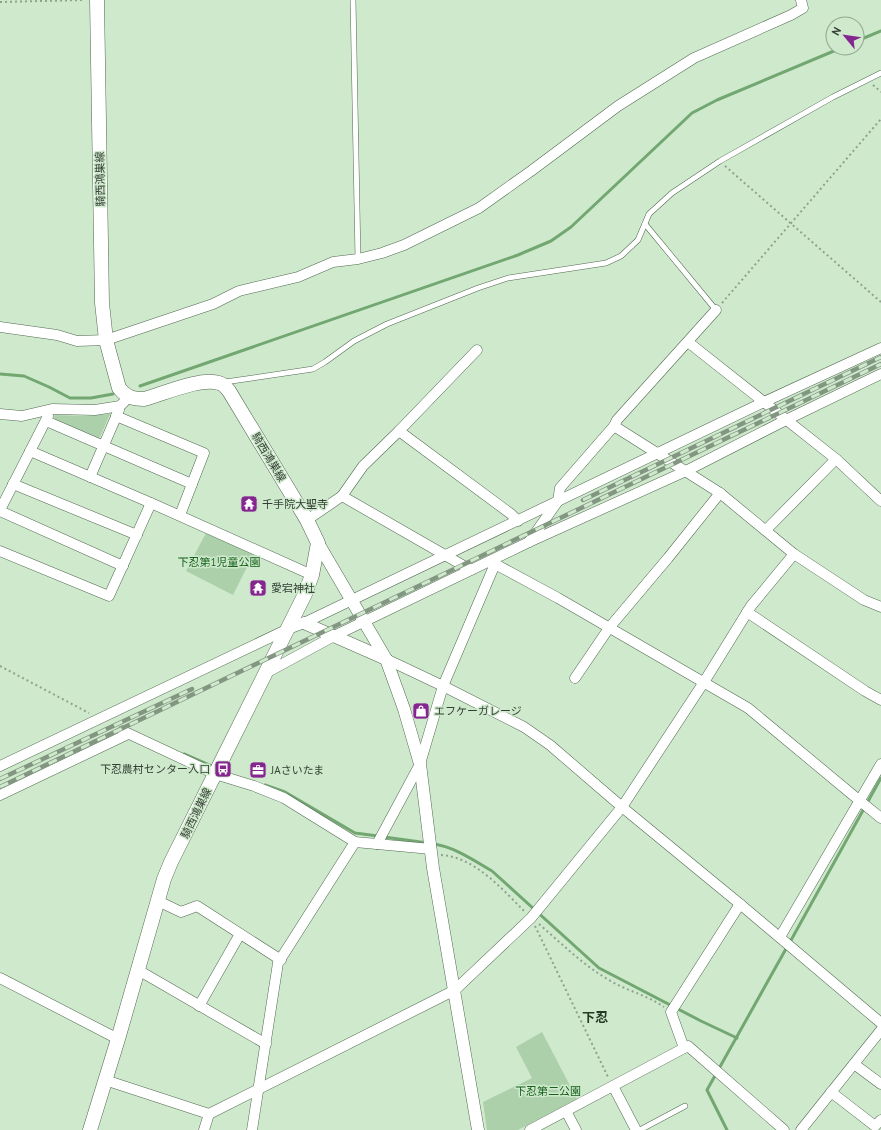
<svg xmlns="http://www.w3.org/2000/svg" width="881" height="1130" font-family="'PT Sans','Noto Sans JP',sans-serif">
  <style>
    .green { fill: #acd1aa }
    .lines { fill: none; stroke-linecap: round; stroke-linejoin: round }
    .stream { stroke: #72a771; stroke-width: 3 }
    .service-casing { stroke: #526951; stroke-width: 6 }
    .minor-casing { stroke: #526951; stroke-width: 11 }
    .tertiary-casing { stroke: #526951; stroke-width: 13 }
    .secondary-casing { stroke: #526951; stroke-width: 15 }
    .path { stroke: #8ea28d; stroke-width: 2; stroke-dasharray: 2 3; stroke-linecap: butt }
    .service { stroke: #fff; stroke-width: 5 }
    .minor { stroke: #fff; stroke-width: 10 }
    .tertiary { stroke: #fff; stroke-width: 12 }
    .secondary { stroke: #fff; stroke-width: 14 }
    .rail-casing { stroke: #839682; stroke-width: 4.5 }
    .rail { stroke: #cfe9cd; stroke-width: 3; stroke-dasharray: 9; stroke-linecap: butt }
    .labels { text-anchor: middle; dominant-baseline: central; stroke-width: 3; stroke-linejoin: round; paint-order: stroke }
    .street-label { font-size: 11px; fill: #354035; stroke: #cfe9cd }
    .poi-label { font-size: 11px; fill: #354035; stroke: #cfe9cd; text-anchor: start }
    .park-label { font-size: 11px; fill: #16611b; stroke: #cfe9cd }
    .quarter-label { font-size: 13px; font-weight: bold; fill: #243a24; stroke: #cfe9cd }
  </style>
  <rect width="100%" height="100%" fill="#cfe9cd"/>
  <g class="green">
    <path d="M 110,414 L 100,437 L 97,439 L 56,421 L 54,417 L 55,415 L 85,416 Z"/>
    <path d="M 206,533 L 254,553 L 233,595 L 186,571 Z"/>
    <path d="M 542,1032 L 577,1099 L 518,1130 L 487,1130 L 483,1102 L 532,1078 L 516,1047 Z"/>
  </g>
  <g class="lines">
    <g class="stream">
      <path d="M 857,41 L 881,31"/>
      <path d="M 0,374 L 24,376 L 49,387 L 70,398 L 91,398 L 113,394"/>
      <path d="M 140,386 L 518,255 L 551,241 L 571,227 L 692,113 L 717,100 L 841,48"/>
      <path d="M 184,754 L 214,767"/>
      <path d="M 265,785 L 285,792 L 355,833 L 378,836"/>
      <path d="M 384,837 L 428,843"/>
      <path d="M 433,844 C 453,846 475,861 492,871 L 599,968 L 701,1021 L 737,1038"/>
      <path d="M 790,942 L 881,778"/>
      <path d="M 727,1130 L 707,1090 L 787,947"/>
    </g>
    <g class="service-casing">
      <g id="service">
        <path d="M 353,0 L 358,259"/>
        <path d="M 645,224 L 716,310"/>
        <path d="M 225,382 L 313,369 L 325,362 L 354,341 L 387,324 L 478,288 L 508,278 L 606,263 L 621,256 L 638,240 L 649,214 L 672,193 L 720,161 L 833,97 L 881,73"/>
        <path d="M 640,1130 L 685,1106"/>
      </g>
    </g>
    <g class="minor-casing">
      <g id="minor">
        <path d="M 0,327 L 57,335 L 77,341 L 106,340 L 213,304 L 239,291 L 298,277 L 333,262 L 358,259 L 382,253 L 404,245 L 479,208 L 531,171 L 618,106 L 694,58 L 791,15 L 803,8 L 801,0"/>
        <path d="M 688,342 L 836,459 L 881,501"/>
        <path d="M 0,414 L 22,416 L 52,409 L 95,410 L 120,406 L 129,397"/>
        <path d="M 116,416 L 204,453 L 180,515"/>
        <path d="M 46,421 L 192,484"/>
        <path d="M 614,426 L 720,493 L 794,554 L 864,600 L 881,607"/>
        <path d="M 399,431 L 511,514 L 518,521"/>
        <path d="M 30,451 L 151,503"/>
        <path d="M 90,477 L 119,410"/>
        <path d="M 13,484 L 137,535"/>
        <path d="M 342,496 L 363,466 L 399,431 L 477,350"/>
        <path d="M 0,510 L 48,416"/>
        <path d="M 0,511 L 123,566"/>
        <path d="M 307,520 L 342,496 L 471,570"/>
        <path d="M 766,530 L 836,459"/>
        <path d="M 529,542 L 558,501 L 560,488 L 614,426 L 617,420 L 716,310"/>
        <path d="M 0,551 L 109,596 L 151,503 L 312,575"/>
        <path d="M 493,560 L 495,564 L 558,598 L 748,708 L 860,801 L 881,818"/>
        <path d="M 747,612 L 865,691 L 881,700"/>
        <path d="M 386,659 L 443,686 L 524,727 L 550,745 L 622,807 L 740,904 L 881,1023"/>
        <path d="M 264,674 L 334,636 L 529,542 L 686,471 L 786,420 L 881,374"/>
        <path d="M 575,678 L 609,628 L 668,558 L 720,493"/>
        <path d="M 123,731 L 215,774 L 254,786 L 284,798 L 355,842 L 431,849"/>
        <path d="M 0,766 L 288,629 L 304,623 L 764,402 L 881,348"/>
        <path d="M 0,795 L 128,734"/>
        <path d="M 377,844 L 420,764 L 443,686 L 495,564"/>
        <path d="M 158,901 L 181,912 L 197,906 L 281,960"/>
        <path d="M 780,937 L 881,764"/>
        <path d="M 138,970 L 266,1044"/>
        <path d="M 0,978 L 118,1039"/>
        <path d="M 199,1006 L 240,934"/>
        <path d="M 684,1048 L 671,1012 L 740,904"/>
        <path d="M 854,1064 L 881,1084"/>
        <path d="M 105,1080 L 209,1114 L 455,990 L 531,918 L 622,807 L 704,682 L 751,606 L 794,554"/>
        <path d="M 613,1086 L 636,1130"/>
        <path d="M 831,1092 L 875,1126 L 881,1120"/>
        <path d="M 566,1111 L 576,1130"/>
        <path d="M 204,1130 L 209,1114"/>
        <path d="M 252,1130 L 278,963 L 355,842"/>
        <path d="M 530,1130 L 688,1046 L 784,1130"/>
        <path d="M 801,1130 L 881,1030"/>
      </g>
    </g>
    <g class="tertiary-casing">
      <g id="tertiary">
        <path d="M 318,543 L 386,659 L 404,709 L 420,764 L 433,868 L 478,1130"/>
        <path d="M 304,623 L 386,659"/>
      </g>
    </g>
    <g class="secondary-casing">
      <path id="secondary" d="M 90,1130 L 118,1039 L 164,879 L 171,862 L 305,594 L 312,575 L 318,543 L 307,520 L 229,391 C 226,387 223,384 219,383 C 201,377 163,394 144,399 C 133,399 126,397 119,388 L 106,340 L 102,303 L 97,0"/>
    </g>
    <g class="path">
      <path d="M 0,2 L 84,0"/>
      <path d="M 873,85 L 881,92"/>
      <path d="M 725,166 L 881,302"/>
      <path d="M 722,303 L 881,119"/>
      <path d="M 0,666 L 89,713"/>
      <path d="M 441,855 C 475,857 503,890 525,912"/>
      <path d="M 539,924 C 562,944 583,965 609,980 C 627,991 647,995 664,1007"/>
      <path d="M 535,926 L 608,1077"/>
    </g>
    <use href="#service" class="service"/>
    <use href="#minor" class="minor"/>
    <use href="#tertiary" class="tertiary"/>
    <use href="#secondary" class="secondary"/>
    <g class="rail-casing">
      <g id="rail">
        <path d="M 583,500 L 881,357"/>
        <path d="M 0,779 L 192,689"/>
        <path d="M 0,787 L 881,364"/>
      </g>
    </g>
    <use href="#rail" class="rail"/>
  </g>
  <defs>
    <g id="temple-square" transform="scale(0.9)"><rect x="-9" y="-9" width="18" height="18" rx="4" fill="#85258f" stroke="#cfe9cd"/><path d="M0-6L5-2H3V0L6.5 2.5H4V6H1.5V3h-3V6H-4V2.5H-6.5L-3 0V-2H-5Z" fill="#fff"/></g>
    <g id="shop-square" transform="scale(0.9)"><rect x="-9" y="-9" width="18" height="18" rx="4" fill="#85258f" stroke="#cfe9cd"/><path d="M-5-2.5h2.3a2.7 3.5 0 0 1 5.4 0H5L5.5 6h-11ZM-1.5-2.5h3a1.5 2.3 0 0 0-3 0Z" fill="#fff"/></g>
    <g id="bus-square" transform="scale(0.9)"><rect x="-9" y="-9" width="18" height="18" rx="4" fill="#85258f" stroke="#cfe9cd"/><path d="M-5-6H5V4H4V6H2V4H-2V6H-4V4H-5ZM-3.5-4V0h7V-4ZM-3.5 1.2v1.5H-2V1.2ZM2 1.2v1.5H3.5V1.2Z" fill="#fff"/></g>
    <g id="office-square" transform="scale(0.9)"><rect x="-9" y="-9" width="18" height="18" rx="4" fill="#85258f" stroke="#cfe9cd"/><path d="M-6-3h4V-5.5h4V-3h4V5H-6ZM-1-4.5V-3h2v-1.5ZM-6 0V1H6V0Z" fill="#fff"/></g>
  </defs>
  <g fill-rule="evenodd">
    <use href="#temple-square" x="249" y="504"/>
    <use href="#temple-square" x="258" y="588"/>
    <use href="#shop-square" x="421" y="711"/>
    <use href="#bus-square" x="223" y="769"/>
    <use href="#office-square" x="258" y="770"/>
  </g>
  <g class="labels">
    <g class="street-label">
      <text transform="translate(100 179) rotate(-91)">騎西鴻巣線</text>
      <text transform="translate(269 457) rotate(59)">騎西鴻巣線</text>
      <text transform="translate(196 813) rotate(-64)">騎西鴻巣線</text>
    </g>
    <g class="poi-label">
      <text x="262" y="504">千手院大聖寺</text>
      <text x="271" y="588">愛宕神社</text>
      <text x="434" y="711">エフケーガレージ</text>
      <text x="210" y="769" text-anchor="end">下忍農村センター入口</text>
      <text x="271" y="770">JAさいたま</text>
    </g>
    <g class="park-label">
      <text x="219" y="562">下忍第1児童公園</text>
      <text x="548" y="1091">下忍第二公園</text>
    </g>
    <g class="quarter-label">
      <text x="595" y="1017">下忍</text>
    </g>
  </g>
  <g transform="translate(845 36) rotate(299)"><circle r="19" fill="#cfe9cd" stroke="#91a590"/>
  <path d="M0-3L7 15L0 10L-7 15Z" fill="#85258f"/>
  <text y="-6" font-size="11" font-weight="bold" text-anchor="middle" fill="#354035">N</text>
  </g>
</svg>
